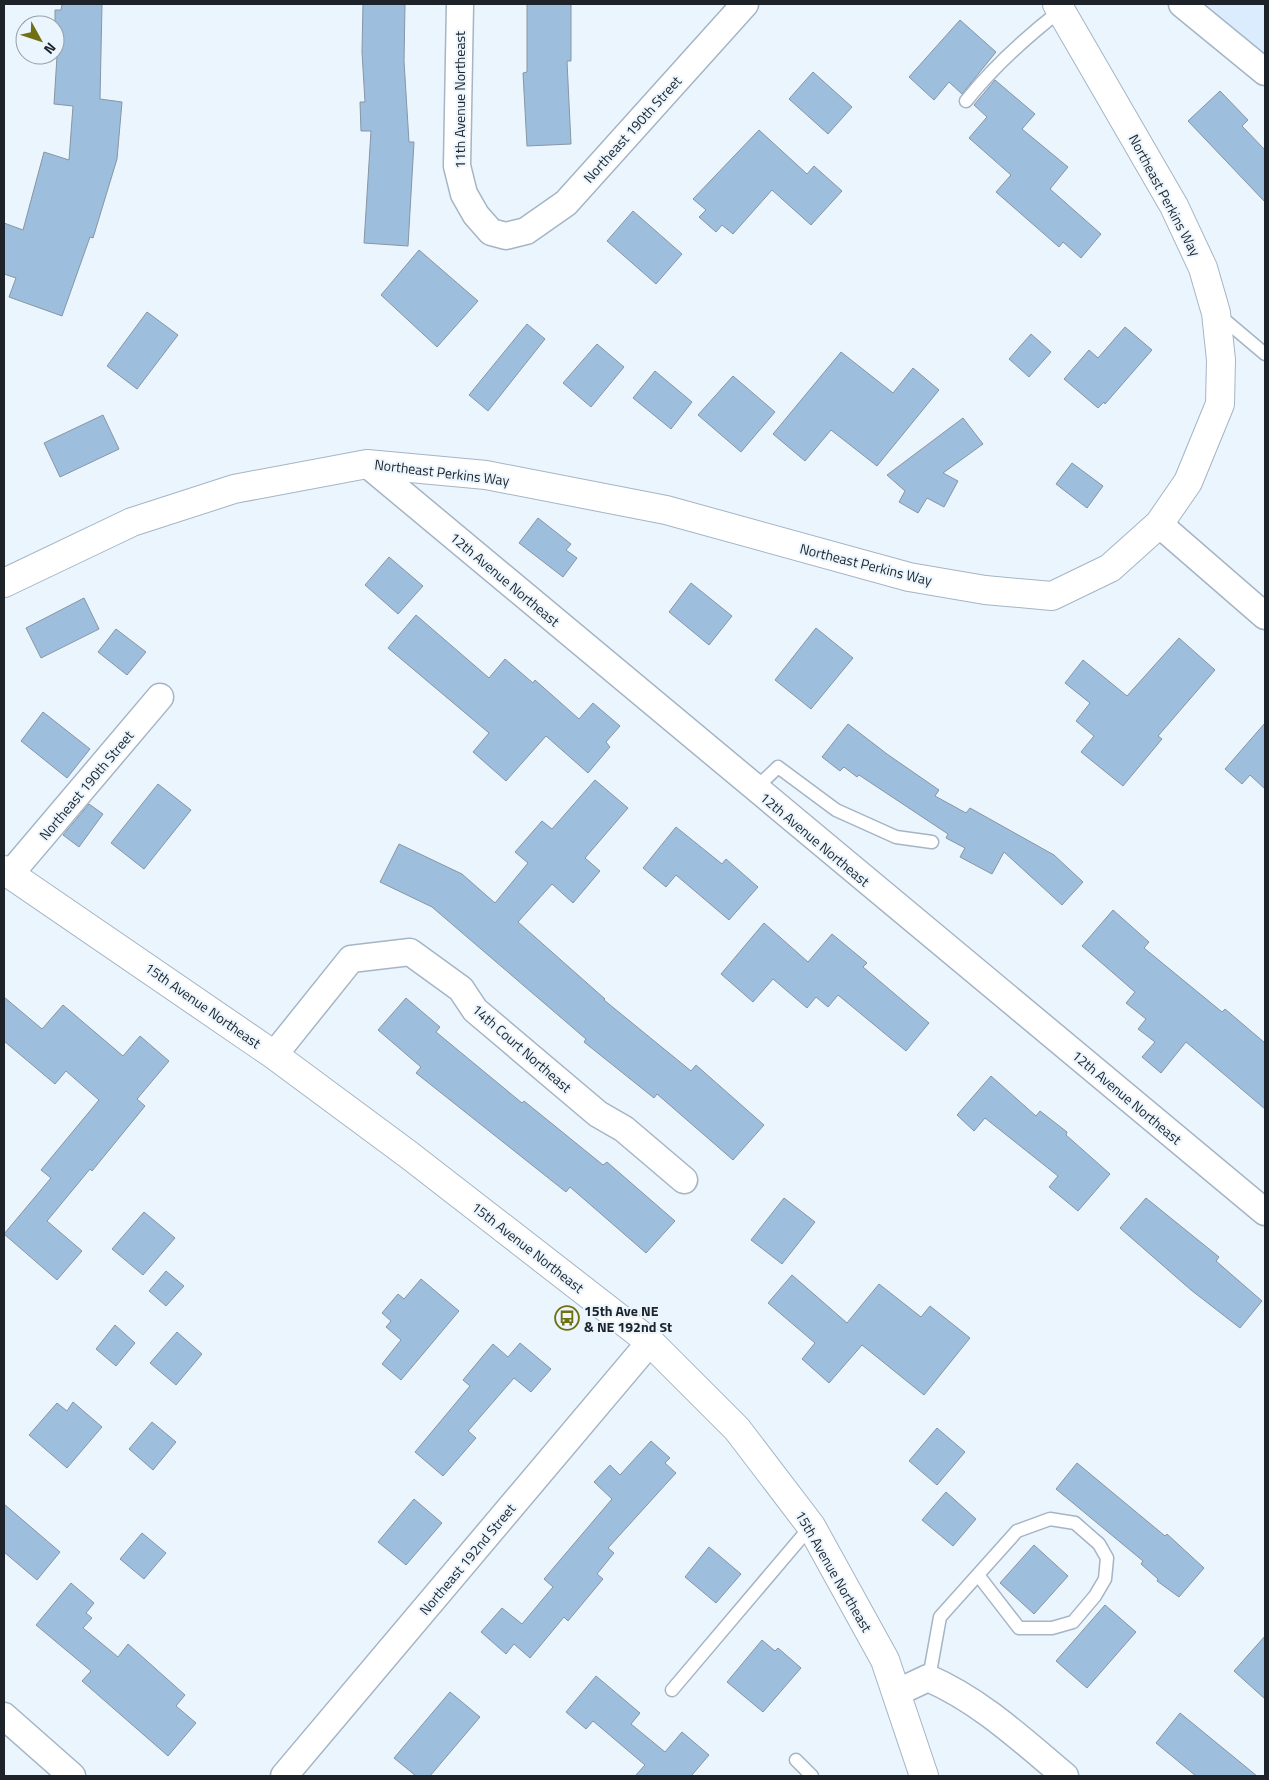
<svg xmlns="http://www.w3.org/2000/svg" width="1269" height="1780" font-family="'Titillium Web',sans-serif">
  <style>
    .built { fill: #daecfe }
    .building { fill: #9dbedd; stroke: #8796a5 }
    .lines { fill: none; stroke-linecap: round; stroke-linejoin: round }
    .service-casing { stroke: #a5b5c5; stroke-width: 15 }
    .minor-casing { stroke: #a5b5c5; stroke-width: 29 }
    .secondary-casing { stroke: #a5b5c5; stroke-width: 30 }
    .service { stroke: #fff; stroke-width: 12 }
    .minor { stroke: #fff; stroke-width: 26 }
    .secondary { stroke: #fff; stroke-width: 28 }
    .labels { text-anchor: middle; dominant-baseline: central; stroke-width: 4; stroke-linejoin: round; paint-order: stroke }
    .street-label { font-size: 14px; fill: #1d2329; stroke: #eaf5fe }
    .poi-label { font-size: 14px; font-weight: bold; fill: #1d2329; stroke: #eaf5fe; text-anchor: start }
  </style>
  <rect width="100%" height="100%" fill="#eaf5fe"/>
  <path class="built" d="M 1199,4 L 1265,4 L 1265,58 Z"/>
  <g class="building">
    <path d="M 62,4 L 102,4 L 100,99 L 122,102 L 117,159 L 93,238 L 90,237 L 62,316 L 9,297 L 16,278 L 4,274 L 4,223 L 23,230 L 44,152 L 69,160 L 73,106 L 54,104 L 58,40 L 55,40 L 55,10 L 61,10 Z"/>
    <path d="M 363,4 L 405,4 L 404,61 L 409,142 L 414,142 L 408,246 L 364,243 L 371,131 L 361,131 L 360,102 L 365,102 L 362,52 Z"/>
    <path d="M 527,4 L 571,4 L 571,61 L 567,61 L 571,144 L 527,146 L 523,73 L 527,72 Z"/>
    <path d="M 960,20 L 996,52 L 962,94 L 949,82 L 934,100 L 909,77 Z"/>
    <path d="M 813,72 L 852,107 L 828,134 L 789,99 Z"/>
    <path d="M 995,80 L 1035,114 L 1022,129 L 1068,167 L 1050,189 L 1101,234 L 1081,258 L 1063,242 L 1059,247 L 996,192 L 1011,175 L 969,138 L 987,117 L 974,105 Z"/>
    <path d="M 1220,91 L 1248,120 L 1242,126 L 1265,150 L 1265,202 L 1188,121 Z"/>
    <path d="M 759,130 L 807,174 L 814,166 L 842,191 L 811,225 L 772,190 L 733,234 L 722,225 L 716,232 L 699,217 L 706,210 L 693,199 Z"/>
    <path d="M 633,211 L 682,254 L 656,284 L 607,241 Z"/>
    <path d="M 419,250 L 478,301 L 437,347 L 381,295 Z"/>
    <path d="M 147,312 L 178,335 L 137,389 L 107,366 Z"/>
    <path d="M 527,324 L 545,339 L 488,411 L 469,395 Z"/>
    <path d="M 1125,327 L 1152,350 L 1105,404 L 1104,402 L 1098,408 L 1064,379 L 1089,350 L 1098,358 Z"/>
    <path d="M 1031,334 L 1051,352 L 1029,377 L 1009,359 Z"/>
    <path d="M 597,344 L 624,367 L 591,407 L 563,383 Z"/>
    <path d="M 841,352 L 893,393 L 913,368 L 939,390 L 877,466 L 831,430 L 805,461 L 773,434 Z"/>
    <path d="M 655,371 L 692,402 L 671,429 L 633,398 Z"/>
    <path d="M 733,376 L 775,412 L 741,452 L 698,415 Z"/>
    <path d="M 103,415 L 119,449 L 60,477 L 44,443 Z"/>
    <path d="M 963,418 L 983,444 L 943,473 L 958,481 L 944,507 L 927,498 L 918,513 L 899,502 L 905,491 L 887,475 Z"/>
    <path d="M 1072,463 L 1103,486 L 1087,508 L 1056,484 Z"/>
    <path d="M 538,518 L 571,544 L 566,550 L 577,558 L 563,577 L 519,543 Z"/>
    <path d="M 389,557 L 423,586 L 398,614 L 365,585 Z"/>
    <path d="M 691,583 L 732,616 L 709,645 L 669,612 Z"/>
    <path d="M 84,598 L 99,629 L 41,658 L 26,628 Z"/>
    <path d="M 416,615 L 489,678 L 505,659 L 533,683 L 535,680 L 579,719 L 593,703 L 620,726 L 606,742 L 610,747 L 588,773 L 546,736 L 506,781 L 473,752 L 489,733 L 388,648 Z"/>
    <path d="M 816,628 L 853,658 L 811,709 L 775,680 Z"/>
    <path d="M 116,629 L 146,652 L 127,675 L 98,652 Z"/>
    <path d="M 1179,638 L 1215,670 L 1158,736 L 1162,739 L 1123,786 L 1081,752 L 1094,736 L 1076,721 L 1090,703 L 1065,683 L 1083,660 L 1127,696 Z"/>
    <path d="M 43,712 L 90,749 L 67,778 L 21,741 Z"/>
    <path d="M 1265,723 L 1265,789 L 1250,775 L 1242,784 L 1225,769 Z"/>
    <path d="M 848,724 L 887,754 L 939,790 L 935,796 L 966,813 L 970,808 L 1054,855 L 1083,882 L 1062,905 L 1004,852 L 992,874 L 960,857 L 965,848 L 946,838 L 948,834 L 859,775 L 857,777 L 844,767 L 840,771 L 822,757 Z"/>
    <path d="M 595,780 L 628,808 L 585,858 L 600,871 L 573,903 L 552,884 L 518,922 L 605,999 L 604,1000 L 691,1071 L 696,1065 L 764,1125 L 733,1160 L 657,1094 L 654,1098 L 584,1042 L 586,1039 L 432,907 L 380,882 L 399,844 L 462,874 L 495,903 L 528,863 L 515,852 L 542,821 L 552,829 Z"/>
    <path d="M 158,784 L 191,810 L 144,869 L 111,843 Z"/>
    <path d="M 89,804 L 103,814 L 79,847 L 63,835 Z"/>
    <path d="M 676,827 L 722,864 L 726,859 L 758,887 L 729,920 L 676,875 L 666,887 L 643,868 Z"/>
    <path d="M 1113,910 L 1149,942 L 1144,948 L 1222,1012 L 1225,1009 L 1265,1043 L 1265,1109 L 1186,1042 L 1161,1073 L 1142,1057 L 1155,1042 L 1138,1029 L 1146,1019 L 1126,1003 L 1135,992 L 1082,946 Z"/>
    <path d="M 764,923 L 808,962 L 832,934 L 867,963 L 863,967 L 929,1023 L 906,1051 L 838,995 L 828,1007 L 816,997 L 807,1008 L 773,979 L 753,1002 L 721,974 Z"/>
    <path d="M 4,997 L 42,1029 L 63,1005 L 123,1056 L 140,1036 L 169,1061 L 137,1099 L 145,1106 L 92,1171 L 90,1169 L 47,1221 L 82,1251 L 57,1280 L 4,1234 L 51,1178 L 41,1170 L 99,1100 L 66,1071 L 55,1084 L 4,1041 Z"/>
    <path d="M 406,998 L 440,1027 L 436,1032 L 522,1103 L 524,1101 L 603,1165 L 607,1162 L 675,1221 L 646,1253 L 570,1187 L 566,1192 L 416,1073 L 421,1067 L 378,1030 Z"/>
    <path d="M 991,1076 L 1036,1116 L 1040,1111 L 1067,1132 L 1066,1135 L 1110,1174 L 1078,1211 L 1049,1187 L 1058,1176 L 985,1118 L 974,1131 L 957,1115 Z"/>
    <path d="M 784,1198 L 815,1222 L 782,1264 L 751,1240 Z"/>
    <path d="M 1146,1198 L 1219,1257 L 1216,1261 L 1262,1301 L 1240,1328 L 1191,1290 L 1120,1228 Z"/>
    <path d="M 144,1212 L 175,1238 L 143,1275 L 112,1249 Z"/>
    <path d="M 166,1271 L 184,1286 L 166,1306 L 149,1291 Z"/>
    <path d="M 792,1275 L 847,1323 L 879,1284 L 921,1317 L 930,1306 L 970,1338 L 924,1395 L 862,1345 L 829,1383 L 802,1359 L 815,1343 L 768,1303 Z"/>
    <path d="M 421,1279 L 459,1311 L 401,1380 L 382,1364 L 401,1340 L 386,1327 L 391,1321 L 382,1313 L 398,1294 L 404,1299 Z"/>
    <path d="M 115,1325 L 135,1343 L 116,1366 L 96,1349 Z"/>
    <path d="M 177,1332 L 202,1354 L 176,1385 L 150,1363 Z"/>
    <path d="M 520,1343 L 551,1369 L 531,1392 L 514,1378 L 468,1431 L 476,1438 L 443,1476 L 415,1452 L 470,1386 L 463,1380 L 493,1344 L 508,1357 Z"/>
    <path d="M 73,1402 L 102,1427 L 67,1468 L 29,1435 L 57,1403 L 67,1411 Z"/>
    <path d="M 152,1422 L 176,1442 L 153,1470 L 129,1449 Z"/>
    <path d="M 937,1428 L 965,1452 L 937,1485 L 909,1461 Z"/>
    <path d="M 651,1441 L 670,1458 L 665,1463 L 676,1473 L 608,1548 L 614,1553 L 597,1574 L 603,1579 L 568,1621 L 564,1617 L 530,1658 L 514,1644 L 506,1654 L 481,1632 L 502,1608 L 522,1624 L 553,1587 L 544,1579 L 612,1499 L 594,1482 L 610,1465 L 620,1475 Z"/>
    <path d="M 1077,1463 L 1165,1536 L 1167,1534 L 1204,1568 L 1179,1597 L 1157,1581 L 1158,1579 L 1141,1564 L 1143,1561 L 1056,1489 Z"/>
    <path d="M 946,1492 L 976,1519 L 953,1546 L 922,1520 Z"/>
    <path d="M 414,1499 L 442,1523 L 406,1565 L 378,1542 Z"/>
    <path d="M 4,1504 L 60,1552 L 37,1580 L 4,1552 Z"/>
    <path d="M 142,1533 L 166,1553 L 144,1579 L 120,1559 Z"/>
    <path d="M 1034,1545 L 1068,1576 L 1034,1614 L 1000,1583 Z"/>
    <path d="M 709,1547 L 741,1574 L 716,1603 L 685,1577 Z"/>
    <path d="M 71,1583 L 94,1603 L 86,1613 L 92,1618 L 83,1628 L 118,1657 L 128,1644 L 185,1695 L 176,1706 L 196,1723 L 168,1756 L 82,1681 L 91,1671 L 36,1625 Z"/>
    <path d="M 1105,1605 L 1136,1632 L 1087,1688 L 1056,1661 Z"/>
    <path d="M 1265,1636 L 1265,1699 L 1234,1671 Z"/>
    <path d="M 762,1640 L 775,1651 L 778,1648 L 801,1668 L 763,1712 L 727,1682 Z"/>
    <path d="M 596,1676 L 640,1713 L 631,1724 L 665,1752 L 682,1732 L 709,1755 L 692,1775 L 694,1776 L 635,1776 L 645,1765 L 593,1721 L 586,1729 L 566,1712 Z"/>
    <path d="M 450,1692 L 480,1717 L 430,1776 L 416,1776 L 394,1758 Z"/>
    <path d="M 1180,1713 L 1257,1776 L 1196,1776 L 1156,1743 Z"/>
  </g>
  <g class="lines">
    <g class="service-casing">
      <g id="service">
        <path d="M 966,101 C 994,66 1025,38 1061,10"/>
        <path d="M 1220,316 L 1265,354"/>
        <path d="M 755,789 L 778,767 L 836,810 L 896,837 L 932,842"/>
        <path d="M 929,1678 L 940,1617 L 1017,1531 L 1050,1519 L 1075,1523 L 1099,1544 L 1107,1558 L 1105,1579 L 1095,1596 L 1073,1622 L 1052,1628 L 1019,1628 L 978,1575"/>
        <path d="M 672,1690 L 811,1526"/>
        <path d="M 796,1760 L 812,1776"/>
      </g>
    </g>
    <g class="minor-casing">
      <g id="minor">
        <path d="M 460,4 L 457,166 L 464,194 L 476,215 L 491,232 L 506,236 L 526,231 L 566,203 L 745,4"/>
        <path d="M 1182,4 L 1265,72"/>
        <path d="M 367,464 L 1265,1212"/>
        <path d="M 1159,524 L 1265,616"/>
        <path d="M 11,873 L 160,697"/>
        <path d="M 274,1055 L 351,959 L 410,952 L 461,989 L 475,1010 L 598,1114 L 624,1129 L 684,1180"/>
        <path d="M 896,1693 L 928,1678 C 981,1701 1022,1740 1065,1776"/>
        <path d="M 4,1716 L 72,1776"/>
        <path d="M 284,1776 L 650,1342"/>
      </g>
    </g>
    <g class="secondary-casing">
      <g id="secondary">
        <path d="M 4,583 L 132,522 L 234,489 L 367,464 L 486,475 L 666,510 L 909,577 L 985,590 L 1052,596 L 1110,568 L 1159,524 L 1188,482 L 1220,404 L 1221,360 L 1216,313 L 1203,268 L 1174,206 L 1057,4"/>
        <path d="M 4,870 L 274,1055 L 409,1155 L 650,1342 L 737,1429 L 811,1526 L 885,1660 L 924,1776"/>
      </g>
    </g>
    <use href="#service" class="service"/>
    <use href="#minor" class="minor"/>
    <use href="#secondary" class="secondary"/>
  </g>
  <defs>
    <g id="bus-ring" transform="scale(1.25)"><circle r="9.5" fill="#eaf5fe" stroke="#707013" stroke-width="1.5"/><path d="M-5-6H5V4H4V6H2V4H-2V6H-4V4H-5ZM-3.5-4V0h7V-4ZM-3.5 1.2v1.5H-2V1.2ZM2 1.2v1.5H3.5V1.2Z" fill="#707013"/></g>
  </defs>
  <g fill-rule="evenodd">
    <use href="#bus-ring" x="567" y="1318"/>
  </g>
  <g class="labels">
    <g class="street-label">
      <text transform="translate(459 100) rotate(-90)">11th Avenue Northeast</text>
      <text transform="translate(632 129) rotate(-48)">Northeast 190th Street</text>
      <text transform="translate(1165 195) rotate(62)">Northeast Perkins Way</text>
      <text transform="translate(442 472) rotate(7)">Northeast Perkins Way</text>
      <text transform="translate(866 564) rotate(14)">Northeast Perkins Way</text>
      <text transform="translate(505 579) rotate(40)">12th Avenue Northeast</text>
      <text transform="translate(86 785) rotate(-50)">Northeast 190th Street</text>
      <text transform="translate(815 839) rotate(40)">12th Avenue Northeast</text>
      <text transform="translate(203 1005) rotate(35)">15th Avenue Northeast</text>
      <text transform="translate(522 1048) rotate(41)">14th Court Northeast</text>
      <text transform="translate(1127 1097) rotate(40)">12th Avenue Northeast</text>
      <text transform="translate(528 1247) rotate(38)">15th Avenue Northeast</text>
      <text transform="translate(467 1559) rotate(-50)">Northeast 192nd Street</text>
      <text transform="translate(834 1571) rotate(60)">15th Avenue Northeast</text>
    </g>
    <g class="poi-label">
      <text x="584" y="1310">15th Ave NE<tspan x="584" dy="16">&amp; NE 192nd St</tspan></text>
    </g>
  </g>
  <rect width="1269" height="1780" fill="none" stroke="#1d2329" stroke-width="10"/>
  <g transform="translate(40 40) rotate(130)"><circle r="24" fill="#eaf5fe" stroke="#98a1a9"/>
  <path d="M0-4L9 19L0 12L-9 19Z" fill="#707013"/>
  <text y="-8" font-size="14" font-weight="bold" text-anchor="middle" fill="#1d2329">N</text>
  </g>
</svg>
